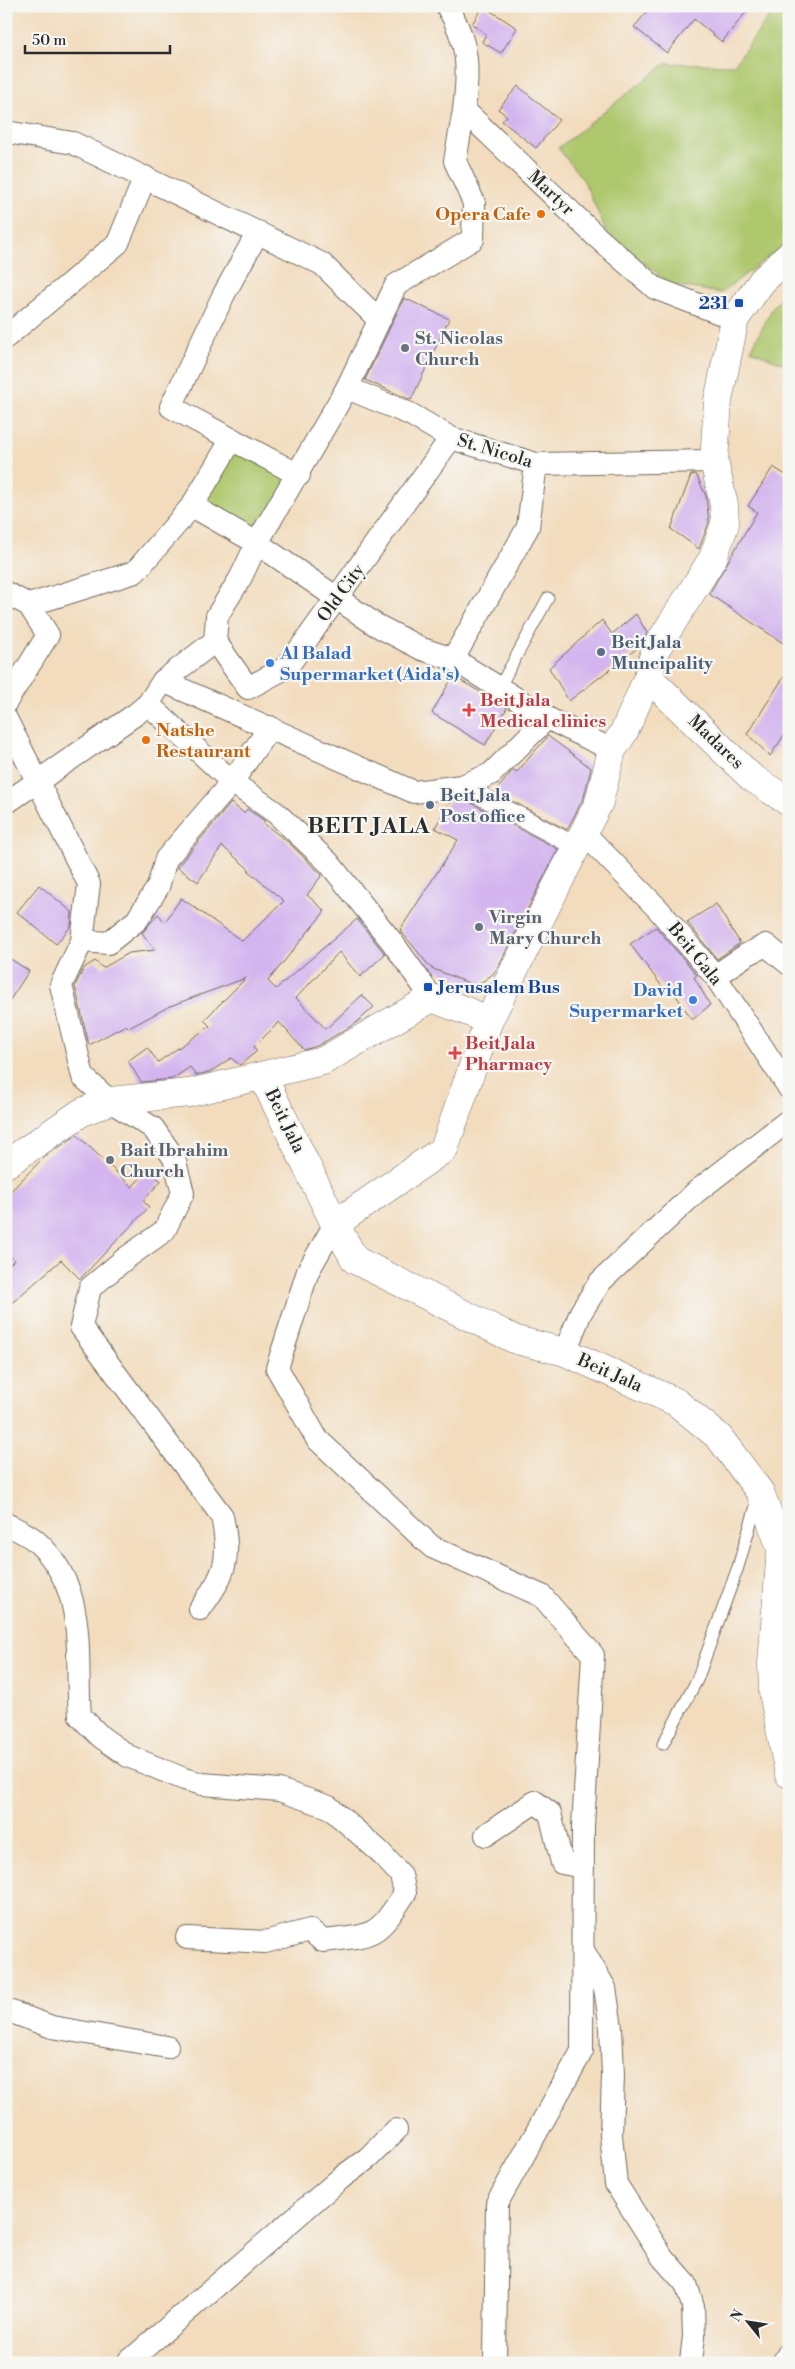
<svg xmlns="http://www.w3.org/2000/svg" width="795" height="2369" font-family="'Libre Bodoni',serif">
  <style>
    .green { fill: #afc86e; stroke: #6d7a4c }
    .building { fill: #d3b4ef }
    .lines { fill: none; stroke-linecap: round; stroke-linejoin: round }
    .service-casing { stroke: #71695e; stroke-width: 13 }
    .pedestrian-casing { stroke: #71695e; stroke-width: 19 }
    .minor-casing { stroke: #71695e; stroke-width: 24 }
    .tertiary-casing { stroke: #71695e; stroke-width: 29 }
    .service { stroke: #fff; stroke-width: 11 }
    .pedestrian { stroke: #fff; stroke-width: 18 }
    .minor { stroke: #fff; stroke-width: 22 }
    .tertiary { stroke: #fff; stroke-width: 28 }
    .food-dot { fill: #e8710a; stroke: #f6f6f2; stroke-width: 2 }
    .transit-dot { fill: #1a4fb4; stroke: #f6f6f2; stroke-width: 2 }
    .worship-dot { fill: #6b7280; stroke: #f6f6f2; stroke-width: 2 }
    .service-dot { fill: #5c6f8a; stroke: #f6f6f2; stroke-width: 2 }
    .shop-dot { fill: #3f7fe0; stroke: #f6f6f2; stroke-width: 2 }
    .health-dot { fill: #e0444e; stroke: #f6f6f2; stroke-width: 2 }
    .labels { text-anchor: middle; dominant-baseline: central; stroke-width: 4.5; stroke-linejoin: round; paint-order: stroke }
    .street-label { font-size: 18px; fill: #2b2b2b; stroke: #f6f6f2 }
    .food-label { font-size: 18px; font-weight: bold; fill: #c56008; stroke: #f6f6f2; text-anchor: end }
    .transit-label { font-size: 18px; font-weight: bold; fill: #164399; stroke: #f6f6f2; text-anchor: end }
    .worship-label { font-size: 18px; font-weight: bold; fill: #5b616d; stroke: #f6f6f2; text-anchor: start }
    .service-label { font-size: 18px; font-weight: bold; fill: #4e5e75; stroke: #f6f6f2; text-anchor: start }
    .shop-label { font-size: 18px; font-weight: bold; fill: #366cbe; stroke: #f6f6f2; text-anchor: start }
    .health-label { font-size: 18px; font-weight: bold; fill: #be3a42; stroke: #f6f6f2; text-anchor: start }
    .district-label { font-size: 22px; font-weight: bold; letter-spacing: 1px; fill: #2b2b2b; stroke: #f6f6f2 }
  </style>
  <rect width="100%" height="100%" fill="#f6f6f2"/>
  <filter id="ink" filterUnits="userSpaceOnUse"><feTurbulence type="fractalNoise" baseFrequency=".02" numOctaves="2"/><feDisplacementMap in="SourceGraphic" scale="10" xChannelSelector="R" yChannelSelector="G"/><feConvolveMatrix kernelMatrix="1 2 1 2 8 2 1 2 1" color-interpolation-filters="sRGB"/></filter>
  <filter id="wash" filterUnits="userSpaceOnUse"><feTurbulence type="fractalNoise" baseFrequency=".0096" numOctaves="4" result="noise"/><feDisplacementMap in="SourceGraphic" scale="20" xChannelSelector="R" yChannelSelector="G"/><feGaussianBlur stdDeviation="1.12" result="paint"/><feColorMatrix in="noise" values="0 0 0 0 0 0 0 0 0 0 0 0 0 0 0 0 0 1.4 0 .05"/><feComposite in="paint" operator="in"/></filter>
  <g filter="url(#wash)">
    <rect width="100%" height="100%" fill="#f2dcbd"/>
    <g class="green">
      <path d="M 777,6 L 789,6 L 789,241 L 721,293 L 672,285 L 607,233 L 584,181 L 558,148 L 666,63 L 734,65 Z"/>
      <path d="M 789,294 L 789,366 L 751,350 L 774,305 Z"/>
      <path d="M 232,439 L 299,475 L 257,543 L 192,506 Z"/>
    </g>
    <g id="blocks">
      <g class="building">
        <path d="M 483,6 L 517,28 L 501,53 L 482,42 L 486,34 L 472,24 Z"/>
        <path d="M 652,6 L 751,6 L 722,42 L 694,19 L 667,53 L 634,27 Z"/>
        <path d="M 518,86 L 559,120 L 536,148 L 502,121 L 507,116 L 498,109 Z"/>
        <path d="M 404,298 L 449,319 L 411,400 L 365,380 Z"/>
        <path d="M 773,467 L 789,477 L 789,647 L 709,594 L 757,512 L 748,506 Z"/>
        <path d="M 696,474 L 706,496 L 709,522 L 699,549 L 671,529 L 691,475 Z"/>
        <path d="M 636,614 L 647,633 L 640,646 L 569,701 L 549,668 L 602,620 L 612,634 Z"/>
        <path d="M 789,669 L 789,728 L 770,756 L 747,734 Z"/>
        <path d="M 453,676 L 507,708 L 485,745 L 432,713 Z"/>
        <path d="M 548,736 L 591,768 L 584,797 L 567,830 L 495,792 L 513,770 L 517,772 Z"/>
        <path d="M 464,799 L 558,849 L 498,967 L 493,974 L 476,986 L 431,968 L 400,930 L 458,840 L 435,828 L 448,804 L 452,800 Z"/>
        <path d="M 231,803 L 244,813 L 247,809 L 265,821 L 263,823 L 288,842 L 322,875 L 307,895 L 325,911 L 268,981 L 276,989 L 357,919 L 385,954 L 360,977 L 339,952 L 296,998 L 326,1029 L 362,995 L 374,1007 L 355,1024 L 317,1046 L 304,1050 L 279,1022 L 254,1047 L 257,1051 L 240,1065 L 231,1058 L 210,1072 L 196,1075 L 190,1067 L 172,1079 L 141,1082 L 128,1061 L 147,1047 L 158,1062 L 210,1026 L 204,1020 L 246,978 L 170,1006 L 129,1028 L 126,1025 L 89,1045 L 75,986 L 84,968 L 95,961 L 103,968 L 129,953 L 155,950 L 142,933 L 158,914 L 165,922 L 181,898 L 242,941 L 284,901 L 248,871 L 249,869 L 222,846 L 198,882 L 177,867 Z"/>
        <path d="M 39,885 L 72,912 L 71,926 L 56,944 L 17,912 Z"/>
        <path d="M 716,904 L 740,943 L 717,959 L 687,922 Z"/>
        <path d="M 656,927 L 697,975 L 694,977 L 710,1005 L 692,1020 L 670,986 L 664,989 L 630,944 Z"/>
        <path d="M 6,956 L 29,971 L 6,1006 Z"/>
        <path d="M 77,1135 L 132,1187 L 148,1170 L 161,1181 L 143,1201 L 149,1207 L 80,1279 L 61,1260 L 6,1308 L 6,1268 L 14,1260 L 6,1251 L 6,1196 L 44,1157 Z"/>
      </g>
    </g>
  </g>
  <g filter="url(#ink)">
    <use href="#blocks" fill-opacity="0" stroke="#71695e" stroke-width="1"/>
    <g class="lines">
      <g class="service-casing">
        <g id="service">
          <path d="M 499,688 L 548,598"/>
          <path d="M 663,1744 L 697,1680 L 738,1567 L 758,1499"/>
        </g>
      </g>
      <g class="pedestrian-casing">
        <path id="pedestrian" d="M 462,786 L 575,846"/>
      </g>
      <g class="minor-casing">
        <g id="minor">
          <path d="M 447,6 C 469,43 469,68 464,110 L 598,238 L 655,288 L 735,319"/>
          <path d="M 6,132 L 73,143 L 322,264 L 379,320"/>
          <path d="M 258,232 L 223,296 L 171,407 L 299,475"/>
          <path d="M 6,337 L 118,243 L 145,177"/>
          <path d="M 347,388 L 410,414 L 451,438 L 536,464 L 714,461"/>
          <path d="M 192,506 L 257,543 L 376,625 L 422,649 L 453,659 L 528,527 L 536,464"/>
          <path d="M 6,593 L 29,605"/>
          <path d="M 215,641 L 217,616 L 241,577 L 257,543 L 347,388 L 396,285 L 473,239 L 474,203 L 455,161 L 464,110"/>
          <path d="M 453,659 L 547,718 L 612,750"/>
          <path d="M 163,681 L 414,792 L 462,786 L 491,774 L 547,718"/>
          <path d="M 6,702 L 48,635 L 29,605 L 135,572 L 192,506 L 232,439"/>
          <path d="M 148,704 L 232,782 L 276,813 L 329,863 L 393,943 L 432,998"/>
          <path d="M 6,719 L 89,884 L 82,941 L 61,985 L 83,1077 L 110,1101 L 153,1128 L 174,1158 L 183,1193 L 164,1231 L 126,1258 L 90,1288 L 81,1327 L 222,1516 C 231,1561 226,1572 200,1609"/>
          <path d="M 6,803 L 136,714 L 148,704 L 163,681 L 215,641 L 248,688 L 287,667 L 451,438"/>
          <path d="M 584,833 L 658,909 L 715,976 L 789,1088"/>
          <path d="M 82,941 L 108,943 L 137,920 L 158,887 L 166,859 L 232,782 L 270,727"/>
          <path d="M 715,976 L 746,955 L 766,945 L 789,964"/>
          <path d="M 335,1224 L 308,1271 L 277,1368 L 317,1439 L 432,1547 L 542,1596 L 593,1655 L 583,1827 L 582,2051 L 497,2203 L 495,2363"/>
          <path d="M 565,1352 L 581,1312 L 600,1282 L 696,1192 L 789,1120"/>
          <path d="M 6,1524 C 16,1529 28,1534 36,1541 C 89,1589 75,1653 80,1716 L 101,1737 L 128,1756 L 184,1779 L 202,1784 L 279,1790 L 329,1807 L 379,1851 L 401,1875 L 405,1893 C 376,1938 375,1935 323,1941 L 310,1930 L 265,1942 L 187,1938"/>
          <path d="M 486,1835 L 535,1802 L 550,1813 L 562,1863 L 583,1867"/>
          <path d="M 584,1952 L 605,1988 L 611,2028 L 613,2075 L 611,2135 L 616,2184 L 663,2258 L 686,2284 L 693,2306 L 694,2336 L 691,2362"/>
          <path d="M 6,2010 L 52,2027 L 167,2047"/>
          <path d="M 127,2363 L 341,2178 L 368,2158 L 396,2130"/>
          <path d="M 783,2363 L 789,2353"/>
        </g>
      </g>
      <g class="tertiary-casing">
        <g id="tertiary">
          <path d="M 648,677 L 751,777 L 789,802"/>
          <path d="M 263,1077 L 335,1224 L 355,1260 L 516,1340 L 565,1352 L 676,1402 L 719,1437 L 760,1492 L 781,1548 L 772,1663 L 773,1692 L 789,1774"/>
          <path d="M 6,1164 L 82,1112 L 110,1101 L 189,1093 L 323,1061 L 432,998 L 489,1020 L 599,802 L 612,750 L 624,732 L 648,677 L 655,650 L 713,558 L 725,524 L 724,505 L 714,461 L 718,401 L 735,319 L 762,281 L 789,256"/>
          <path d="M 335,1224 L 444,1149 L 489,1020"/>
        </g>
      </g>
      <use href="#service" class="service"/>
      <use href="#pedestrian" class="pedestrian"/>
      <use href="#minor" class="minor"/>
      <use href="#tertiary" class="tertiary"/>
    </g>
  </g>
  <g class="food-dot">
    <circle cx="541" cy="214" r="5"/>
    <circle cx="146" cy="740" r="5"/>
  </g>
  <g class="transit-dot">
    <rect x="734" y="298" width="10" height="10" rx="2.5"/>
    <rect x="423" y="982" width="10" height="10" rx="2.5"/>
  </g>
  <g class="worship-dot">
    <circle cx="405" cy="348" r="5"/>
    <circle cx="479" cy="927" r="5"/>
    <circle cx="110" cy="1160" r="5"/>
  </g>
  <g class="service-dot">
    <circle cx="601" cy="652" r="5"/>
    <circle cx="430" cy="805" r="5"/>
  </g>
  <g class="shop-dot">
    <circle cx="270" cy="663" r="5"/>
    <circle cx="693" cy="1000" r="5"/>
  </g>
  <g class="health-dot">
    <path d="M466.5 702.5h5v5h5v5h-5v5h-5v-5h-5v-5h5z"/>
    <path d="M452.5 1045.5h5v5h5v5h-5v5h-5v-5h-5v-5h5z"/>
  </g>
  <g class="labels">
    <g class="street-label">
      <text transform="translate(551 193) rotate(44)">Martyr</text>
      <text transform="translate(495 451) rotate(17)">St. Nicola</text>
      <text transform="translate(341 593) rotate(-54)">Old City</text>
      <text transform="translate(716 742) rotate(44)">Madares</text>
      <text transform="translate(695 954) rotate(51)">Beit Gala</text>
      <text transform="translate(285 1121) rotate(64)">Beit Jala</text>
      <text transform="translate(610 1373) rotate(24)">Beit Jala</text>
    </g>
    <g class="food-label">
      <text x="531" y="214">Opera Cafe</text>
      <text x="156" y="730" text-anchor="start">Natshe<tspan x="156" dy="21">Restaurant</tspan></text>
    </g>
    <g class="transit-label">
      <text x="729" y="303">231</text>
      <text x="438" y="987" text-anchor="start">Jerusalem Bus</text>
    </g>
    <g class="worship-label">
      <text x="415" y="338">St. Nicolas<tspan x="415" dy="21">Church</tspan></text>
      <text x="489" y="917">Virgin<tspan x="489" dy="21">Mary Church</tspan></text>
      <text x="120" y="1150">Bait Ibrahim<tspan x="120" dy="21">Church</tspan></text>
    </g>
    <g class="service-label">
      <text x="611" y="642">Beit Jala<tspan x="611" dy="21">Muncipality</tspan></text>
      <text x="440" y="795">Beit Jala<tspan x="440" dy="21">Post office</tspan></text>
    </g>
    <g class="shop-label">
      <text x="280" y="653">Al Balad<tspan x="280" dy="21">Supermarket (Aida's)</tspan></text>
      <text x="683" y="990" text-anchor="end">David<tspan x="683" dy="21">Supermarket</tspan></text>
    </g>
    <g class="health-label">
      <text x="480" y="700">Beit Jala<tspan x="480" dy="21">Medical clinics</tspan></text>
      <text x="465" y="1043">Beit Jala<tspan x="465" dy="21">Pharmacy</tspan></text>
    </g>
    <g class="district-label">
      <text x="369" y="826">BEIT JALA</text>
    </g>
  </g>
  <rect width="795" height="2369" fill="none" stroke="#f6f6f2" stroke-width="25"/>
  <g transform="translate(748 2322) rotate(300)" stroke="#f6f6f2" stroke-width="4" paint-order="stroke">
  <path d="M0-4L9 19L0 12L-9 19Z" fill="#2b2b2b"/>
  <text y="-8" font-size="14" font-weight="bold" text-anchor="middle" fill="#2b2b2b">N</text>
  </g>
  <path d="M25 45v8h145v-8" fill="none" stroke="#2b2b2b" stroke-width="2.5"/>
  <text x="32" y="45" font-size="15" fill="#2b2b2b" stroke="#f6f6f2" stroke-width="4" paint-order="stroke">50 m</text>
</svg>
